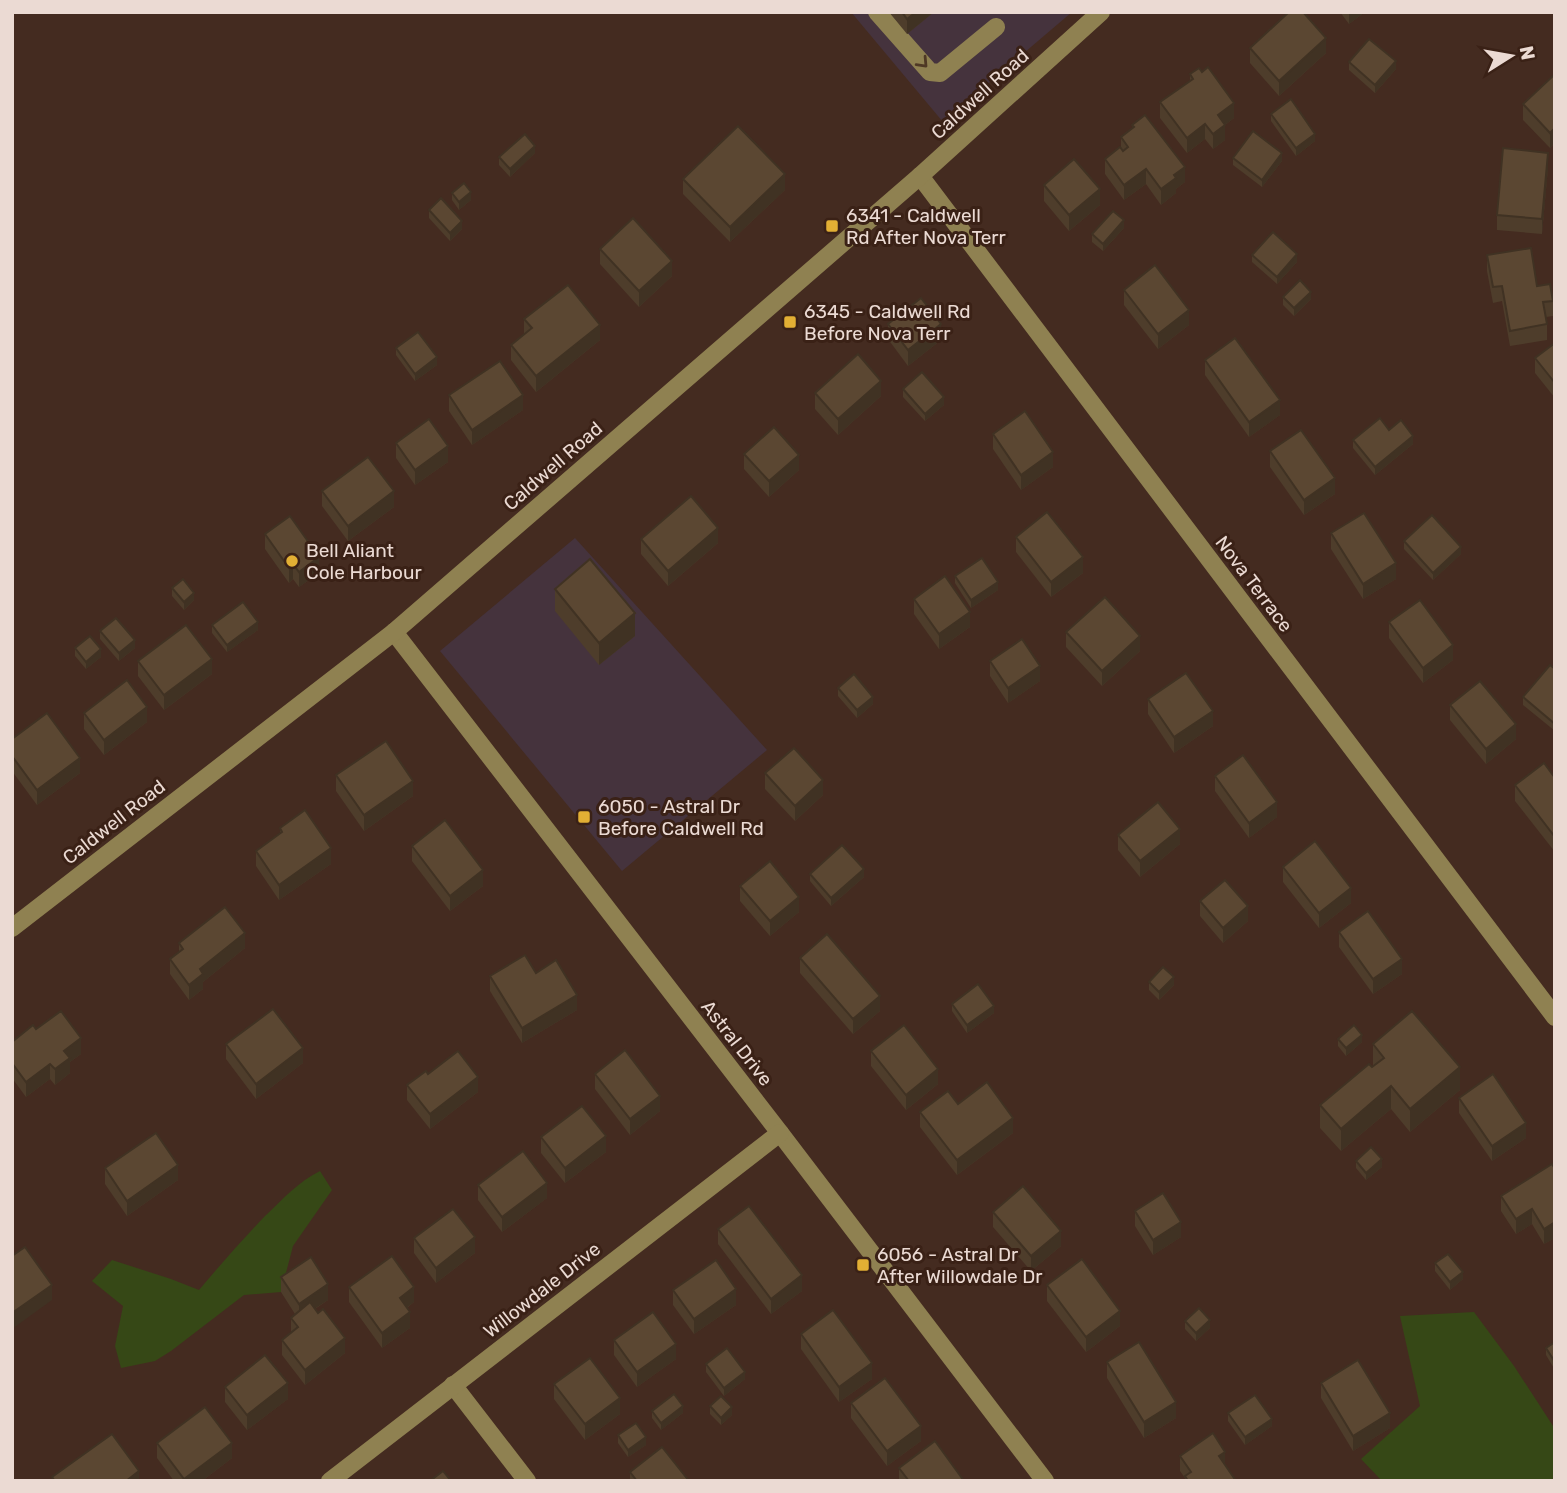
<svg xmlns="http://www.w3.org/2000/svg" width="1567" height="1493" font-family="Rubik,sans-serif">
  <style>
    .commercial { fill: #45333d }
    .green { fill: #364816 }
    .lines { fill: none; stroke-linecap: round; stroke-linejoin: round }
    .minor { stroke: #8f8151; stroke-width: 18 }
    .wall { fill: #4e3d2b }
    .shaded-wall { fill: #403223 }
    .building { fill: #5b4732; stroke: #403223; stroke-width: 2 }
    .oneway { stroke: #4f3925 }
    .poi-dot { fill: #e2af34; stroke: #3a2116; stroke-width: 2.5 }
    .labels { text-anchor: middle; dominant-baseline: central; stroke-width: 6; stroke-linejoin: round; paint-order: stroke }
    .street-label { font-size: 19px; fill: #ebdad3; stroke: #3a2116 }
    .poi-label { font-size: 19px; fill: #ebdad3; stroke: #3a2116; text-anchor: start }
  </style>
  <rect width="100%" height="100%" fill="#442b20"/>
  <g class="commercial">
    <path d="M 851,12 L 1072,12 L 943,122 Z"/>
    <path d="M 575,538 L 767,750 L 622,871 L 440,651 Z"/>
  </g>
  <g class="green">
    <path d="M 320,1171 L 332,1190 L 293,1246 L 281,1292 L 244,1295 L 171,1351 L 155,1361 L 121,1368 L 115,1346 L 123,1306 L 92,1281 L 112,1260 L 171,1279 L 199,1290 C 220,1265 242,1240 265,1216 C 282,1200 299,1181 320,1171 Z"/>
    <path d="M 1474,1312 L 1514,1366 L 1555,1429 L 1555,1481 L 1382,1481 L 1361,1459 L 1420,1406 L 1400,1316 Z"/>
  </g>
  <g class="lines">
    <g class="minor">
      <path d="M 877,12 L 930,72 L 940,73 L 996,27"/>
      <path d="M 920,176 L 1555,1017"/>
      <path d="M 394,632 L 780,1133 L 1045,1481"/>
      <path d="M 12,928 L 394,632 L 920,176 L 1101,12"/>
      <path d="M 453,1385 L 527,1481"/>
      <path d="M 330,1481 L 780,1133"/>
    </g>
  </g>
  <g class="wall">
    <path d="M 889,12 L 934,12 L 907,34 Z"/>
    <path d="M 1340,12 L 1365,12 L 1349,24 Z"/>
    <path d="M 1250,48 L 1326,53 L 1279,96 L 1250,63 Z"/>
    <path d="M 1349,62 L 1396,69 L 1375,93 L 1349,70 Z"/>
    <path d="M 1190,74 L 1234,118 L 1225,125 L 1225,140 L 1213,149 L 1205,139 L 1187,153 L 1160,118 L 1160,102 L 1190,81 Z"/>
    <path d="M 1555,74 L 1555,143 L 1550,148 L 1523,120 L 1523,104 Z"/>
    <path d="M 1271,114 L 1315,141 L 1296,156 L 1271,121 Z"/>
    <path d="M 1132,125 L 1185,182 L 1176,189 L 1176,193 L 1161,205 L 1146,184 L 1124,200 L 1105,174 L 1105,159 L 1121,149 L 1121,137 L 1132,128 Z"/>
    <path d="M 535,153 L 510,177 L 499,165 L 499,157 Z"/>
    <path d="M 1233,158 L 1282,161 L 1262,187 L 1233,165 Z"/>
    <path d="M 1548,168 L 1542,234 L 1497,230 L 1497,215 Z"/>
    <path d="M 683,179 L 785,190 L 730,242 L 683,194 Z"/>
    <path d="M 1044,185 L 1100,205 L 1069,231 L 1044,201 Z"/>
    <path d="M 452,193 L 471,200 L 459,210 L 452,200 Z"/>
    <path d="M 429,210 L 462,229 L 450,241 L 429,218 Z"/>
    <path d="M 1124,228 L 1103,251 L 1092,242 L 1092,234 Z"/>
    <path d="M 600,249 L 672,276 L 639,307 L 600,264 Z"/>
    <path d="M 1252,255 L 1297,262 L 1277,284 L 1252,262 Z"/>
    <path d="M 1487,255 L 1537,286 L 1553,301 L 1553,316 L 1546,317 L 1547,324 L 1547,340 L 1510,346 L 1502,301 L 1493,303 L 1487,271 Z"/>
    <path d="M 1124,290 L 1189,325 L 1158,349 L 1124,305 Z"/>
    <path d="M 1283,297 L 1311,299 L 1294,316 L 1283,305 Z"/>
    <path d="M 524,319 L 600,340 L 536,392 L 511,360 L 511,345 L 524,334 Z"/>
    <path d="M 888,324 L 941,340 L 908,366 L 888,339 Z"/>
    <path d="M 1555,343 L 1555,398 L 1535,373 L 1535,358 Z"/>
    <path d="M 396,348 L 437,365 L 415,381 L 396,355 Z"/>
    <path d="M 1205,360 L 1280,415 L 1249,437 L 1205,375 Z"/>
    <path d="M 903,389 L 944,405 L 925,421 L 903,397 Z"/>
    <path d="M 815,393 L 881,396 L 838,435 L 815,409 Z"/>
    <path d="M 449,395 L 523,410 L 472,445 L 449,411 Z"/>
    <path d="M 1389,430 L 1413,444 L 1375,475 L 1353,448 L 1353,440 Z"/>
    <path d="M 993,434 L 1053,467 L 1021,490 L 993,449 Z"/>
    <path d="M 396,443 L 448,462 L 415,485 L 396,458 Z"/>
    <path d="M 1270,451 L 1335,494 L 1304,515 L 1270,467 Z"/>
    <path d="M 744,454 L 799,470 L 769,497 L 744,469 Z"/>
    <path d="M 322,491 L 394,507 L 348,541 L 322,506 Z"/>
    <path d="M 1331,533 L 1396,579 L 1363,599 L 1331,549 Z"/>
    <path d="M 265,534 L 319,573 L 299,587 L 293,579 L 289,583 L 265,549 Z"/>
    <path d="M 1016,537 L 1083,573 L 1051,597 L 1016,552 Z"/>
    <path d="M 641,539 L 718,543 L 668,586 L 641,554 Z"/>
    <path d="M 1404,541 L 1461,554 L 1433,580 L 1404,549 Z"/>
    <path d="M 955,576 L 998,590 L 971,608 L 955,583 Z"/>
    <path d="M 172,588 L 194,600 L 184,610 L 172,596 Z"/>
    <path d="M 555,589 L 635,636 L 599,665 L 555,611 Z"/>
    <path d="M 914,599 L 970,627 L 939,649 L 914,614 Z"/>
    <path d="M 1389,622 L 1453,660 L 1423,683 L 1389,638 Z"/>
    <path d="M 212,625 L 258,630 L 227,652 L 212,633 Z"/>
    <path d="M 100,631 L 135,648 L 119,661 L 100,639 Z"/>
    <path d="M 1066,632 L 1140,651 L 1102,686 L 1066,647 Z"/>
    <path d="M 75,648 L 101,657 L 86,669 L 75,656 Z"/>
    <path d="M 138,661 L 212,674 L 164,710 L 138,676 Z"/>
    <path d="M 990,661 L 1040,681 L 1008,703 L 990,676 Z"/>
    <path d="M 1555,669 L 1555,731 L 1523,705 L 1523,697 Z"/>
    <path d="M 838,688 L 873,704 L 857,718 L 838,696 Z"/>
    <path d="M 1148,699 L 1213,726 L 1174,753 L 1148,714 Z"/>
    <path d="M 1450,705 L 1516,739 L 1486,764 L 1450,720 Z"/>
    <path d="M 84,713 L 147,722 L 104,755 L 84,729 Z"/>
    <path d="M 12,739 L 80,773 L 37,805 L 12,771 Z"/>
    <path d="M 765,773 L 823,795 L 795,821 L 765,789 Z"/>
    <path d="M 336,775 L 413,796 L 364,831 L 336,791 Z"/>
    <path d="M 1215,776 L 1277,817 L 1249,838 L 1215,791 Z"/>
    <path d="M 1555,778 L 1555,852 L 1515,801 L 1515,785 Z"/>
    <path d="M 280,828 L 331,864 L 279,900 L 256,866 L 256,851 L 280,834 Z"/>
    <path d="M 1118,835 L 1180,844 L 1140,877 L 1118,850 Z"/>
    <path d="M 412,846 L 483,886 L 450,911 L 412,861 Z"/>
    <path d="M 1283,867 L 1351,903 L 1319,928 L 1283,882 Z"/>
    <path d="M 810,874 L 864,877 L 831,906 L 810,881 Z"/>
    <path d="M 740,886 L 799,912 L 770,936 L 740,901 Z"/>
    <path d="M 1200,901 L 1248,921 L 1223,943 L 1200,916 Z"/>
    <path d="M 1339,932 L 1402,974 L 1373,994 L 1339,947 Z"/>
    <path d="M 179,943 L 245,948 L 203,982 L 203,989 L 189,1000 L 170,974 L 170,959 L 179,952 Z"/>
    <path d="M 800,958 L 880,1011 L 853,1034 L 800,973 Z"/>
    <path d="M 536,973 L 577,1010 L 522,1043 L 490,991 L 490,976 Z"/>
    <path d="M 1149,982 L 1174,985 L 1159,1000 L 1149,990 Z"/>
    <path d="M 952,1004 L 994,1013 L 967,1033 L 952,1011 Z"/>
    <path d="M 36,1029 L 81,1054 L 70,1062 L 70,1073 L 55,1085 L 50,1079 L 26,1097 L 12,1078 L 12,1042 Z"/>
    <path d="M 1338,1039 L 1362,1042 L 1346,1056 L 1338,1046 Z"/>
    <path d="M 226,1044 L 303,1063 L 256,1099 L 226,1059 Z"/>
    <path d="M 1373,1044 L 1460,1090 L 1410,1132 L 1391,1109 L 1341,1151 L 1320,1128 L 1320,1105 L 1373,1067 Z"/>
    <path d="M 871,1051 L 938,1084 L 906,1110 L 871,1066 Z"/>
    <path d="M 428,1074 L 478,1092 L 430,1129 L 407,1100 L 407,1085 Z"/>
    <path d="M 595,1074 L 660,1111 L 630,1135 L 595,1089 Z"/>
    <path d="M 1459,1098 L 1526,1138 L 1492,1161 L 1459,1113 Z"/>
    <path d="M 958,1104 L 1013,1133 L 957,1175 L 920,1127 L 920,1112 Z"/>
    <path d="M 541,1137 L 606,1152 L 565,1183 L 541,1153 Z"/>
    <path d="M 1356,1161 L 1382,1167 L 1366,1180 L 1356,1168 Z"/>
    <path d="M 105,1168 L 178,1180 L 127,1216 L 105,1184 Z"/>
    <path d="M 1555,1169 L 1555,1238 L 1544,1244 L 1532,1224 L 1516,1234 L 1501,1211 L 1501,1196 Z"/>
    <path d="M 478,1185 L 547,1198 L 502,1232 L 478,1200 Z"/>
    <path d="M 1135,1211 L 1181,1237 L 1153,1255 L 1135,1226 Z"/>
    <path d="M 993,1212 L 1061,1246 L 1031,1271 L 993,1227 Z"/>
    <path d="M 718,1229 L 802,1291 L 771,1314 L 718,1244 Z"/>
    <path d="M 414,1238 L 475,1253 L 436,1283 L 414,1253 Z"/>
    <path d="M 1435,1263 L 1463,1279 L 1450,1290 L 1435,1271 Z"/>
    <path d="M 281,1277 L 328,1300 L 315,1309 L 345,1353 L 305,1385 L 282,1355 L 282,1340 L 291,1333 L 291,1318 L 295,1314 L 281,1292 Z"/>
    <path d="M 1047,1285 L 1120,1326 L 1086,1352 L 1047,1301 Z"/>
    <path d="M 349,1287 L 414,1302 L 407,1308 L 410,1328 L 382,1348 L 349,1302 Z"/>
    <path d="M 673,1290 L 736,1305 L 694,1334 L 673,1305 Z"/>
    <path d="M 1185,1321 L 1210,1328 L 1196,1341 L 1185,1329 Z"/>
    <path d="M 801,1334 L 872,1379 L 839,1402 L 801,1349 Z"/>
    <path d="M 614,1340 L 676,1359 L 637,1387 L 614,1355 Z"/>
    <path d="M 1555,1342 L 1555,1370 L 1546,1355 L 1546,1348 Z"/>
    <path d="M 1107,1362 L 1176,1418 L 1144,1438 L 1107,1378 Z"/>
    <path d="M 706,1364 L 745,1379 L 724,1396 L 706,1372 Z"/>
    <path d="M 1321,1383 L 1390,1428 L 1353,1451 L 1321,1398 Z"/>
    <path d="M 554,1384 L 620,1414 L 585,1440 L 554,1399 Z"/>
    <path d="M 225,1387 L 288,1399 L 247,1430 L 225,1402 Z"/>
    <path d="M 851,1403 L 921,1441 L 887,1466 L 851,1418 Z"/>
    <path d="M 710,1406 L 732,1415 L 721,1425 L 710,1414 Z"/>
    <path d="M 652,1411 L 683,1413 L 661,1430 L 652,1418 Z"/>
    <path d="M 1228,1413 L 1272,1426 L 1245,1445 L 1228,1421 Z"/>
    <path d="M 618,1435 L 646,1445 L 628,1457 L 618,1443 Z"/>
    <path d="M 157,1443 L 232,1458 L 202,1481 L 174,1481 L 157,1458 Z"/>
    <path d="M 1180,1456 L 1225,1465 L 1236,1481 L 1185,1481 L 1185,1478 L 1180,1471 Z"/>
    <path d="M 899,1468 L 964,1481 L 899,1481 Z"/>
    <path d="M 630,1472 L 689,1481 L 630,1481 Z"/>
  </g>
  <g class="shaded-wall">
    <path d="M 916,12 L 934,12 L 907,34 L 907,19 Z"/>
    <path d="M 1349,12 L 1365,12 L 1349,24 Z"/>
    <path d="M 1326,38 L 1326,53 L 1279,96 L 1279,81 Z"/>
    <path d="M 1396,61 L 1396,69 L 1375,93 L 1375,85 Z"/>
    <path d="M 1234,103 L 1234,118 L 1225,125 L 1225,140 L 1213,149 L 1213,134 L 1218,115 Z"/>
    <path d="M 1205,124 L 1205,139 L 1187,153 L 1187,138 Z"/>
    <path d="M 1555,128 L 1555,143 L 1550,148 L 1550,133 Z"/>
    <path d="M 1315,134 L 1315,141 L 1296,156 L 1296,148 Z"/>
    <path d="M 535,146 L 535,153 L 510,177 L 510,169 Z"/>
    <path d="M 1282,153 L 1282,161 L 1262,187 L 1262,180 Z"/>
    <path d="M 1548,153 L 1548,168 L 1542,234 L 1542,219 Z"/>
    <path d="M 1185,167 L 1185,182 L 1176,189 L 1176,193 L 1161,205 L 1161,189 L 1174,175 Z"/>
    <path d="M 1146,169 L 1146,184 L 1124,200 L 1124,185 Z"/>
    <path d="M 785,174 L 785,190 L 730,242 L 730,227 Z"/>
    <path d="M 1100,189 L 1100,205 L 1069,231 L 1069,215 Z"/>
    <path d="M 471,192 L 471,200 L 459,210 L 459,202 Z"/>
    <path d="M 1124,220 L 1124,228 L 1103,251 L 1103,244 Z"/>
    <path d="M 462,221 L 462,229 L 450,241 L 450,233 Z"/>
    <path d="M 1297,254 L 1297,262 L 1277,284 L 1277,277 Z"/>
    <path d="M 672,261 L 672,276 L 639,307 L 639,291 Z"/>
    <path d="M 1311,292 L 1311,299 L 1294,316 L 1294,308 Z"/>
    <path d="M 1189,310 L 1189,325 L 1158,349 L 1158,334 Z"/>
    <path d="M 941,324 L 941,340 L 908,366 L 908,350 Z"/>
    <path d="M 600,325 L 600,340 L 536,392 L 536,376 Z"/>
    <path d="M 437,357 L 437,365 L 415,381 L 415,374 Z"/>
    <path d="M 881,381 L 881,396 L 838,435 L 838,419 Z"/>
    <path d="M 523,395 L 523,410 L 472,445 L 472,430 Z"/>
    <path d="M 944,397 L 944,405 L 925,421 L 925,414 Z"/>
    <path d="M 1280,400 L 1280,415 L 1249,437 L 1249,422 Z"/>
    <path d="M 1413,436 L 1413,444 L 1375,475 L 1375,467 Z"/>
    <path d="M 448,446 L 448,462 L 415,485 L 415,470 Z"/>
    <path d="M 1053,452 L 1053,467 L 1021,490 L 1021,475 Z"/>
    <path d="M 799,455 L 799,470 L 769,497 L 769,481 Z"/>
    <path d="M 1335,478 L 1335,494 L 1304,515 L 1304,500 Z"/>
    <path d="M 394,491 L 394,507 L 348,541 L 348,526 Z"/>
    <path d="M 718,528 L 718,543 L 668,586 L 668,571 Z"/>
    <path d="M 1461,547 L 1461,554 L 1433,580 L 1433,573 Z"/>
    <path d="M 319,557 L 319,573 L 299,587 L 299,572 Z"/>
    <path d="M 1083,557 L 1083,573 L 1051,597 L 1051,582 Z"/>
    <path d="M 1396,563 L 1396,579 L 1363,599 L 1363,584 Z"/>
    <path d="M 293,564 L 293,579 L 289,583 L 289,568 Z"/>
    <path d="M 998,582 L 998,590 L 971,608 L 971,600 Z"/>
    <path d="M 194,593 L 194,600 L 184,610 L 184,602 Z"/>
    <path d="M 970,612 L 970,627 L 939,649 L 939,634 Z"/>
    <path d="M 635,613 L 635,636 L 599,665 L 599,643 Z"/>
    <path d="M 258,622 L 258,630 L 227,652 L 227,645 Z"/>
    <path d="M 1140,636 L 1140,651 L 1102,686 L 1102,671 Z"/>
    <path d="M 135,640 L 135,648 L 119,661 L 119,653 Z"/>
    <path d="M 1453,645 L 1453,660 L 1423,683 L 1423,668 Z"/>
    <path d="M 101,649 L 101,657 L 86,669 L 86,662 Z"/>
    <path d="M 212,659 L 212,674 L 164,710 L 164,695 Z"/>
    <path d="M 1040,666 L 1040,681 L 1008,703 L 1008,688 Z"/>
    <path d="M 873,697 L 873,704 L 857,718 L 857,710 Z"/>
    <path d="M 147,707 L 147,722 L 104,755 L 104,740 Z"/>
    <path d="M 1213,711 L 1213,726 L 1174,753 L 1174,737 Z"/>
    <path d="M 1516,724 L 1516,739 L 1486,764 L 1486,749 Z"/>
    <path d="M 80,758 L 80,773 L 37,805 L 37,790 Z"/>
    <path d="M 823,780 L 823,795 L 795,821 L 795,806 Z"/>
    <path d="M 413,781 L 413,796 L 364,831 L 364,815 Z"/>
    <path d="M 1277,802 L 1277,817 L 1249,838 L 1249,823 Z"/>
    <path d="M 1180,829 L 1180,844 L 1140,877 L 1140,861 Z"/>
    <path d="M 331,848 L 331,864 L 279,900 L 279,885 Z"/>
    <path d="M 864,869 L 864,877 L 831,906 L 831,898 Z"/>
    <path d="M 483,870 L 483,886 L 450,911 L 450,896 Z"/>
    <path d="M 1351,888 L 1351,903 L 1319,928 L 1319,913 Z"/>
    <path d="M 799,897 L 799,912 L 770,936 L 770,921 Z"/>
    <path d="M 1248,906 L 1248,921 L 1223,943 L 1223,928 Z"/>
    <path d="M 245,933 L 245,948 L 203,982 L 203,989 L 189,1000 L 189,985 L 200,969 Z"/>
    <path d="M 1402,959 L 1402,974 L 1373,994 L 1373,979 Z"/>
    <path d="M 1174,977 L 1174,985 L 1159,1000 L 1159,992 Z"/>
    <path d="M 577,995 L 577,1010 L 522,1043 L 522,1028 Z"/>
    <path d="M 880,996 L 880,1011 L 853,1034 L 853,1019 Z"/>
    <path d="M 994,1006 L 994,1013 L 967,1033 L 967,1025 Z"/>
    <path d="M 1362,1035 L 1362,1042 L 1346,1056 L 1346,1048 Z"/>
    <path d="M 81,1038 L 81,1054 L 70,1062 L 70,1073 L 55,1085 L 55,1069 L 64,1051 Z"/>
    <path d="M 303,1048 L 303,1063 L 256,1099 L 256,1084 Z"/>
    <path d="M 50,1064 L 50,1079 L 26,1097 L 26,1082 Z"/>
    <path d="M 1460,1067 L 1460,1090 L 1410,1132 L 1410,1109 Z"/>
    <path d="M 938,1069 L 938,1084 L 906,1110 L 906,1095 Z"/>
    <path d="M 478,1077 L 478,1092 L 430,1129 L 430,1114 Z"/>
    <path d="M 1391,1086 L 1391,1109 L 1341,1151 L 1341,1129 Z"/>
    <path d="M 660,1096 L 660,1111 L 630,1135 L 630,1119 Z"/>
    <path d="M 1013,1118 L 1013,1133 L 957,1175 L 957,1160 Z"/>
    <path d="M 1526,1123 L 1526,1138 L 1492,1161 L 1492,1146 Z"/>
    <path d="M 606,1136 L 606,1152 L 565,1183 L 565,1168 Z"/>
    <path d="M 1382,1159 L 1382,1167 L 1366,1180 L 1366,1173 Z"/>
    <path d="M 178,1165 L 178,1180 L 127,1216 L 127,1201 Z"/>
    <path d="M 547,1183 L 547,1198 L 502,1232 L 502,1217 Z"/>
    <path d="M 1532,1209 L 1532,1224 L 1516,1234 L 1516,1219 Z"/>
    <path d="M 1181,1222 L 1181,1237 L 1153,1255 L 1153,1240 Z"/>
    <path d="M 1555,1222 L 1555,1238 L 1544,1244 L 1544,1229 Z"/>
    <path d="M 1061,1231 L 1061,1246 L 1031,1271 L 1031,1256 Z"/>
    <path d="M 475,1237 L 475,1253 L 436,1283 L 436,1268 Z"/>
    <path d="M 1463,1272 L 1463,1279 L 1450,1290 L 1450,1282 Z"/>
    <path d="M 802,1275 L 802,1291 L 771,1314 L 771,1299 Z"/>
    <path d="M 328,1284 L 328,1300 L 299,1319 L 299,1304 Z"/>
    <path d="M 52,1285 L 52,1300 L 12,1329 L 12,1313 Z"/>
    <path d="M 414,1287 L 414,1302 L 400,1313 L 400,1298 Z"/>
    <path d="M 736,1289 L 736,1305 L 694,1334 L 694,1319 Z"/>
    <path d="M 1120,1311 L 1120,1326 L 1086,1352 L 1086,1337 Z"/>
    <path d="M 410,1312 L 410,1328 L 382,1348 L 382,1333 Z"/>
    <path d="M 1210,1320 L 1210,1328 L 1196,1341 L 1196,1333 Z"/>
    <path d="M 345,1338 L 345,1353 L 305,1385 L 305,1370 Z"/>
    <path d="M 676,1344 L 676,1359 L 637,1387 L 637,1372 Z"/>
    <path d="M 872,1363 L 872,1379 L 839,1402 L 839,1387 Z"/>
    <path d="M 745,1372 L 745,1379 L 724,1396 L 724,1388 Z"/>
    <path d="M 288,1383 L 288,1399 L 247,1430 L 247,1415 Z"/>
    <path d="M 620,1398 L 620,1414 L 585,1440 L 585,1424 Z"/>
    <path d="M 1176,1402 L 1176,1418 L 1144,1438 L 1144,1422 Z"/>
    <path d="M 683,1406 L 683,1413 L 661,1430 L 661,1423 Z"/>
    <path d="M 732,1407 L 732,1415 L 721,1425 L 721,1418 Z"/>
    <path d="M 1390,1413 L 1390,1428 L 1353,1451 L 1353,1436 Z"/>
    <path d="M 1272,1419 L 1272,1426 L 1245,1445 L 1245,1437 Z"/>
    <path d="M 921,1426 L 921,1441 L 887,1466 L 887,1451 Z"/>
    <path d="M 646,1437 L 646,1445 L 628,1457 L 628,1450 Z"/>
    <path d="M 232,1443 L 232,1458 L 202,1481 L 184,1481 L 184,1479 Z"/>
    <path d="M 1225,1452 L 1225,1467 L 1219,1456 Z"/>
    <path d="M 139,1471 L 139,1481 L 126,1481 Z"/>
  </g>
  <g class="building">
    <path d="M 902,12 L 916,12 L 907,19 Z"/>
    <path d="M 1289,12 L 1303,12 L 1326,38 L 1279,81 L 1250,48 Z"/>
    <path d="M 1369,39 L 1396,61 L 1375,85 L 1349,62 Z"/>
    <path d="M 1208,67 L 1234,103 L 1218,115 L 1225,125 L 1213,134 L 1205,124 L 1187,138 L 1160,102 L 1193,79 L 1190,74 L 1199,68 L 1202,72 Z"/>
    <path d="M 1555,74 L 1555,128 L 1550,133 L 1523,104 Z"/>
    <path d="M 1291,99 L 1315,134 L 1296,148 L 1271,114 Z"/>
    <path d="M 1145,115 L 1185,167 L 1174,175 L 1176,178 L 1161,189 L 1146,169 L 1124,185 L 1105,159 L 1120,147 L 1123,151 L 1128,147 L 1121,137 L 1134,127 L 1132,125 Z"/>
    <path d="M 738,126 L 785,174 L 730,227 L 683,179 Z"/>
    <path d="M 1253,131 L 1282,153 L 1262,180 L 1233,158 Z"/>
    <path d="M 525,134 L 535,146 L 510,169 L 499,157 Z"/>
    <path d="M 1503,148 L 1548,153 L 1542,219 L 1497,215 Z"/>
    <path d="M 1074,159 L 1100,189 L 1069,215 L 1044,185 Z"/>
    <path d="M 464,183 L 471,192 L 459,202 L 452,193 Z"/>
    <path d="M 441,198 L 462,221 L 450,233 L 429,210 Z"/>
    <path d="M 1113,211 L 1124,220 L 1103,244 L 1092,234 Z"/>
    <path d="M 633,218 L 672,261 L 639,291 L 600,249 Z"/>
    <path d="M 1273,232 L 1297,254 L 1277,277 L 1252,255 Z"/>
    <path d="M 1531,248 L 1537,286 L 1550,284 L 1553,301 L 1543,302 L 1547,324 L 1510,331 L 1502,286 L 1493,287 L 1487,255 Z"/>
    <path d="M 1155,265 L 1189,310 L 1158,334 L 1124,290 Z"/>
    <path d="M 1300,280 L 1311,292 L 1294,308 L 1283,297 Z"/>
    <path d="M 568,285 L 600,325 L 536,376 L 511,345 L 532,328 L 524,319 Z"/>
    <path d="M 921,298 L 941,324 L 908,350 L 888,324 Z"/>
    <path d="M 418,332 L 437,357 L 415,374 L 396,348 Z"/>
    <path d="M 1235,338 L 1280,400 L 1249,422 L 1205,360 Z"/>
    <path d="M 1555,343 L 1555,383 L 1535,358 Z"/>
    <path d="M 858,354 L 881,381 L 838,419 L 815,393 Z"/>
    <path d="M 500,361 L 523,395 L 472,430 L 449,395 Z"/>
    <path d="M 922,372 L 944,397 L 925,414 L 903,389 Z"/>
    <path d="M 1025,411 L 1053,452 L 1021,475 L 993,434 Z"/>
    <path d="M 1380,418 L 1389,430 L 1401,420 L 1413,436 L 1375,467 L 1353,440 Z"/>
    <path d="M 429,419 L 448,446 L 415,470 L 396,443 Z"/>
    <path d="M 774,427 L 799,455 L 769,481 L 744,454 Z"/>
    <path d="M 1301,430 L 1335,478 L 1304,500 L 1270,451 Z"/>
    <path d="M 368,457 L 394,491 L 348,526 L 322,491 Z"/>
    <path d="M 691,496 L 718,528 L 668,571 L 641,539 Z"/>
    <path d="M 1047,512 L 1083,557 L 1051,582 L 1016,537 Z"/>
    <path d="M 1364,513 L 1396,563 L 1363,584 L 1331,533 Z"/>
    <path d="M 1432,515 L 1461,547 L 1433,573 L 1404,541 Z"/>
    <path d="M 290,516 L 319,557 L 299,572 L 293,564 L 289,568 L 265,534 Z"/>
    <path d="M 982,558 L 998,582 L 971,600 L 955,576 Z"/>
    <path d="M 590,559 L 635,613 L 599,643 L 555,589 Z"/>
    <path d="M 945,576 L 970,612 L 939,634 L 914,599 Z"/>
    <path d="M 183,579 L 194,593 L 184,602 L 172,588 Z"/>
    <path d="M 1105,597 L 1140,636 L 1102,671 L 1066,632 Z"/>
    <path d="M 1420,600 L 1453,645 L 1423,668 L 1389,622 Z"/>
    <path d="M 243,602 L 258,622 L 227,645 L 212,625 Z"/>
    <path d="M 116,618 L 135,640 L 119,653 L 100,631 Z"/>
    <path d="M 186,625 L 212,659 L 164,695 L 138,661 Z"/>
    <path d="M 90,636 L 101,649 L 86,662 L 75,648 Z"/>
    <path d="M 1022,639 L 1040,666 L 1008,688 L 990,661 Z"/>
    <path d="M 1550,665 L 1555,669 L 1555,724 L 1523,697 Z"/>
    <path d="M 1186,673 L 1213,711 L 1174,737 L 1148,699 Z"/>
    <path d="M 854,674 L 873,697 L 857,710 L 838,688 Z"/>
    <path d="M 127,680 L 147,707 L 104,740 L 84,713 Z"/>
    <path d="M 1480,681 L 1516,724 L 1486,749 L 1450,705 Z"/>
    <path d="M 47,713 L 80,758 L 37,790 L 12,756 L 12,739 Z"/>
    <path d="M 386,741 L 413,781 L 364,815 L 336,775 Z"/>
    <path d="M 794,748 L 823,780 L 795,806 L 765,773 Z"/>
    <path d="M 1243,755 L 1277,802 L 1249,823 L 1215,776 Z"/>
    <path d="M 1544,763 L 1555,778 L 1555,837 L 1515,785 Z"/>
    <path d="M 1158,802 L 1180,829 L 1140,861 L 1118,835 Z"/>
    <path d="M 305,810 L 331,848 L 279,885 L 256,851 L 282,832 L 280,828 Z"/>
    <path d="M 445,820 L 483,870 L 450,896 L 412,846 Z"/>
    <path d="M 1315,841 L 1351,888 L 1319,913 L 1283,867 Z"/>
    <path d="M 842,845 L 864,869 L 831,898 L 810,874 Z"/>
    <path d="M 770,861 L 799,897 L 770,921 L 740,886 Z"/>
    <path d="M 1225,880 L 1248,906 L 1223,928 L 1200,901 Z"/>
    <path d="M 225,907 L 245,933 L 200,969 L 203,974 L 189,985 L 170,959 L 183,949 L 179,943 Z"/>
    <path d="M 1368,911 L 1402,959 L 1373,979 L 1339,932 Z"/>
    <path d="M 827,934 L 880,996 L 853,1019 L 800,958 Z"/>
    <path d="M 525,955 L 536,973 L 556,960 L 577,995 L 522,1028 L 490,976 Z"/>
    <path d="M 1163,967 L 1174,977 L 1159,992 L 1149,982 Z"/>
    <path d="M 978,984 L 994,1006 L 967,1025 L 952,1004 Z"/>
    <path d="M 273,1009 L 303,1048 L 256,1084 L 226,1044 Z"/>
    <path d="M 61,1011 L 81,1038 L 64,1051 L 70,1058 L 55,1069 L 50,1064 L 26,1082 L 12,1063 L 12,1042 L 33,1025 L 36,1029 Z"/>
    <path d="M 1412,1011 L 1460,1067 L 1410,1109 L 1391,1086 L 1341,1129 L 1320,1105 L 1369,1064 L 1372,1067 L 1384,1058 L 1373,1044 Z"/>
    <path d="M 904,1025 L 938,1069 L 906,1095 L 871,1051 Z"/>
    <path d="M 1354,1025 L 1362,1035 L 1346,1048 L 1338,1039 Z"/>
    <path d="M 625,1050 L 660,1096 L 630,1119 L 595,1074 Z"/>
    <path d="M 458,1051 L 478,1077 L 430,1114 L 407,1085 L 426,1071 L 428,1074 Z"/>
    <path d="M 1493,1074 L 1526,1123 L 1492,1146 L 1459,1098 Z"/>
    <path d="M 987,1082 L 1013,1118 L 957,1160 L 920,1112 L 948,1091 L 958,1104 Z"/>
    <path d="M 582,1106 L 606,1136 L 565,1168 L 541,1137 Z"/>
    <path d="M 156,1133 L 178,1165 L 127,1201 L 105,1168 Z"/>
    <path d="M 1371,1147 L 1382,1159 L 1366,1173 L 1356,1161 Z"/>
    <path d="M 523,1151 L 547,1183 L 502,1217 L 478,1185 Z"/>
    <path d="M 1552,1164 L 1555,1169 L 1555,1222 L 1544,1229 L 1532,1209 L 1516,1219 L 1501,1196 Z"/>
    <path d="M 1023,1186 L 1061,1231 L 1031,1256 L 993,1212 Z"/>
    <path d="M 1163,1193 L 1181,1222 L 1153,1240 L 1135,1211 Z"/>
    <path d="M 749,1206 L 802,1275 L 771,1299 L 718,1229 Z"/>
    <path d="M 453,1209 L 475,1237 L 436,1268 L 414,1238 Z"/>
    <path d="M 25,1247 L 52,1285 L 12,1313 L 12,1256 Z"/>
    <path d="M 1448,1254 L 1463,1272 L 1450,1282 L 1435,1263 Z"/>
    <path d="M 392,1256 L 414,1287 L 400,1298 L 410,1312 L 382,1333 L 349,1287 Z"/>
    <path d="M 311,1257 L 328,1284 L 299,1304 L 281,1277 Z"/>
    <path d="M 1082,1259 L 1120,1311 L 1086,1337 L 1047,1285 Z"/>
    <path d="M 716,1260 L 736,1289 L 694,1319 L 673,1290 Z"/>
    <path d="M 310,1302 L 318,1313 L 323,1309 L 345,1338 L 305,1370 L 282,1340 L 298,1327 L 291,1318 Z"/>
    <path d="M 1199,1308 L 1210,1320 L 1196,1333 L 1185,1321 Z"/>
    <path d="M 833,1310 L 872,1363 L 839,1387 L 801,1334 Z"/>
    <path d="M 653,1312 L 676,1344 L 637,1372 L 614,1340 Z"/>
    <path d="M 1139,1342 L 1176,1402 L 1144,1422 L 1107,1362 Z"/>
    <path d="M 1555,1342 L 1555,1362 L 1546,1348 Z"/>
    <path d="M 727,1348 L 745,1372 L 724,1388 L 706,1364 Z"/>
    <path d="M 265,1355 L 288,1383 L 247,1415 L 225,1387 Z"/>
    <path d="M 590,1358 L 620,1398 L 585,1424 L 554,1384 Z"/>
    <path d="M 1358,1360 L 1390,1413 L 1353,1436 L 1321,1383 Z"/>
    <path d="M 885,1378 L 921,1426 L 887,1451 L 851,1403 Z"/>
    <path d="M 674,1394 L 683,1406 L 661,1423 L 652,1411 Z"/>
    <path d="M 1255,1395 L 1272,1419 L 1245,1437 L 1228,1413 Z"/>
    <path d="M 721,1396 L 732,1407 L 721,1418 L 710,1406 Z"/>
    <path d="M 205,1407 L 232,1443 L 184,1479 L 157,1443 Z"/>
    <path d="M 636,1423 L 646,1437 L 628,1450 L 618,1435 Z"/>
    <path d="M 1213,1433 L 1225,1452 L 1219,1456 L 1236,1481 L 1188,1481 L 1185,1476 L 1191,1472 L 1180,1456 Z"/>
    <path d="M 112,1434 L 139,1471 L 126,1481 L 55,1481 L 52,1477 Z"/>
    <path d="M 935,1441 L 964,1481 L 909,1481 L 899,1468 Z"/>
    <path d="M 662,1447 L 689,1481 L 637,1481 L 630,1472 Z"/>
    <path d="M 443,1471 L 451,1481 L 430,1481 Z"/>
  </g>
  <defs><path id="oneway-chevron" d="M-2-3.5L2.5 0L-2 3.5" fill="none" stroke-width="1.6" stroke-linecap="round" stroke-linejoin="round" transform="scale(1.75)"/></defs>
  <use class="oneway" href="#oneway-chevron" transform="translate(923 63) rotate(47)"/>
  <g class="poi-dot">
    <rect x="825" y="219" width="14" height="14" rx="3.5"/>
    <rect x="783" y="315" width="14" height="14" rx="3.5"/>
    <circle cx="292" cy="561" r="7"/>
    <rect x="577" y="810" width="14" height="14" rx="3.5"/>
    <rect x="856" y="1258" width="14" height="14" rx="3.5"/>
  </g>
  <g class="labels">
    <g class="street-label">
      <text transform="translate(980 94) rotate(-42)">Caldwell Road</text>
      <text transform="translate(553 466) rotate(-41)">Caldwell Road</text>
      <text transform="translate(1254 584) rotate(53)">Nova Terrace</text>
      <text transform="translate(114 822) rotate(-38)">Caldwell Road</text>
      <text transform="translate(737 1043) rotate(52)">Astral Drive</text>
      <text transform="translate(542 1290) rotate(-38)">Willowdale Drive</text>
    </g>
    <g class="poi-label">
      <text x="846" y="215">6341 - Caldwell<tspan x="846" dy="22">Rd After Nova Terr</tspan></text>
      <text x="804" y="311">6345 - Caldwell Rd<tspan x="804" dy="22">Before Nova Terr</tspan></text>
      <text x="306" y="550">Bell Aliant<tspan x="306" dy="22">Cole Harbour</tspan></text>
      <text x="598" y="806">6050 - Astral Dr<tspan x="598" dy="22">Before Caldwell Rd</tspan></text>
      <text x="877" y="1254">6056 - Astral Dr<tspan x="877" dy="22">After Willowdale Dr</tspan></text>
    </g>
  </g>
  <rect width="1567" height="1493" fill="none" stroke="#ebdad3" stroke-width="28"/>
  <g transform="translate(1511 56) rotate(79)" stroke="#3a2116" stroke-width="5" paint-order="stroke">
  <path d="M0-5L12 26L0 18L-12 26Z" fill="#ebdad3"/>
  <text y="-10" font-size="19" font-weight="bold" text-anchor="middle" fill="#ebdad3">N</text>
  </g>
</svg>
